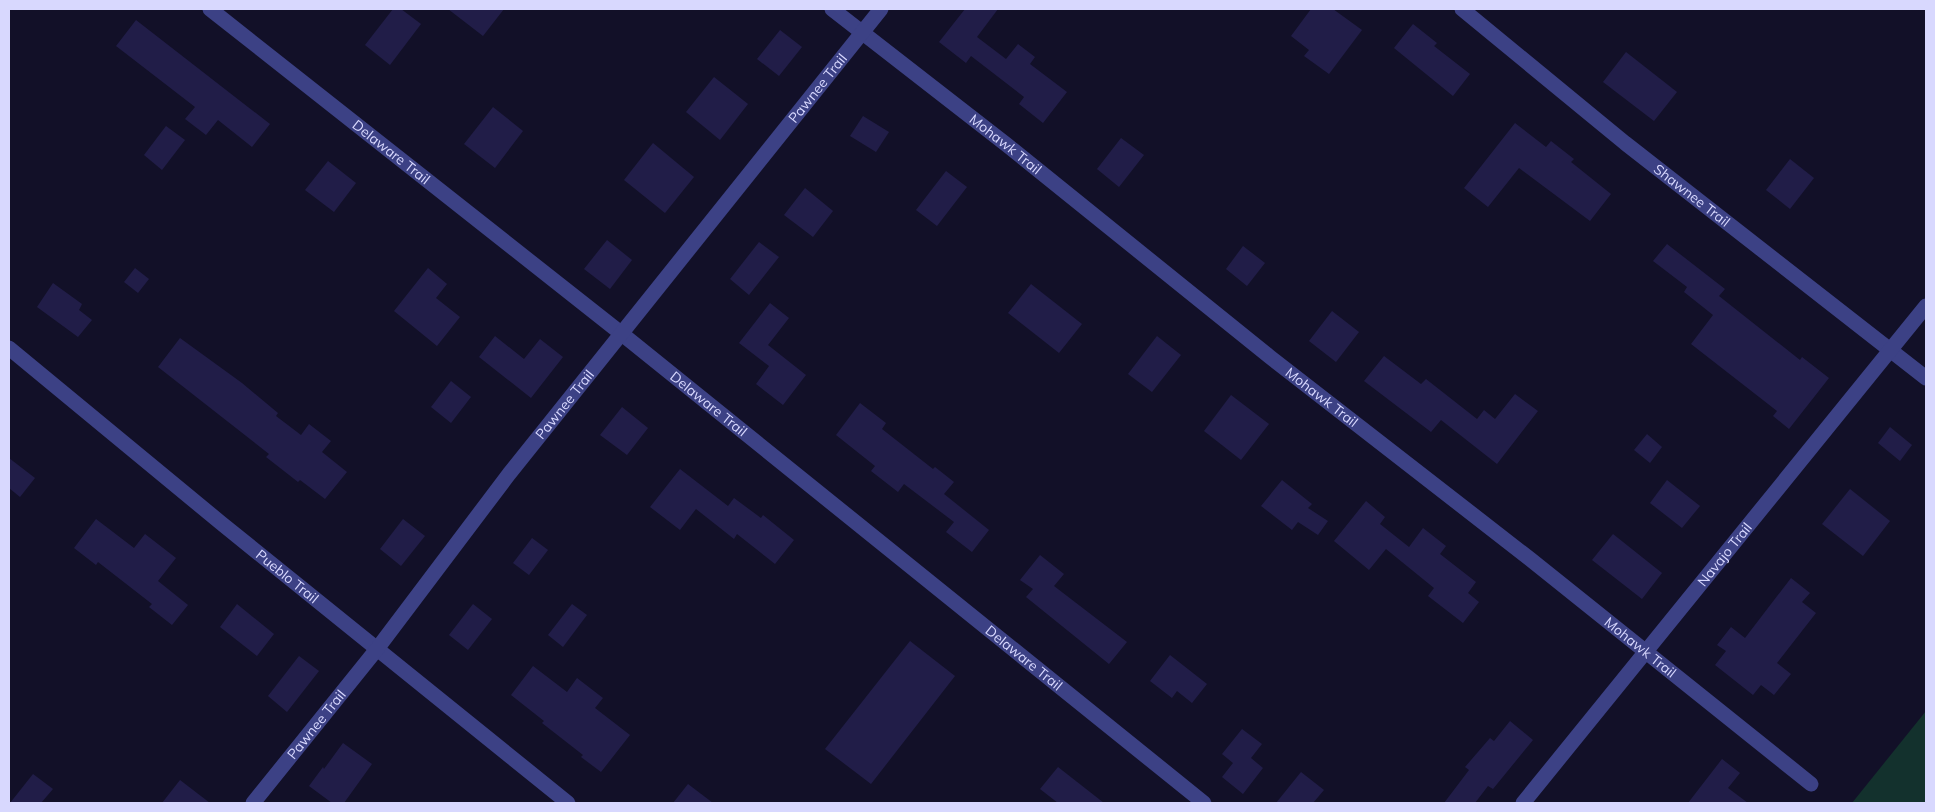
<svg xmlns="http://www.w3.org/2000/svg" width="1935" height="812" font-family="Mulish,sans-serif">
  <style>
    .green { fill: #13312d }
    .building { fill: #211d48 }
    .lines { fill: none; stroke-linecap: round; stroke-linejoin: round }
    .minor { stroke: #3c4185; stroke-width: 15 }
    .labels { text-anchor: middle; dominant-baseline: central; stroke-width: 4; stroke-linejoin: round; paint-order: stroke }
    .street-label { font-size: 14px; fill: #d8d8fe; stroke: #121028 }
  </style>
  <rect width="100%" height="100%" fill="#121028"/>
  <path class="green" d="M 1926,711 L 1926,803 L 1852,803 Z"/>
  <g class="building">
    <path d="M 393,9 L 401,9 L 421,24 L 390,65 L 365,45 Z"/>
    <path d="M 448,9 L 504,9 L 483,36 Z"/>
    <path d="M 965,9 L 998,9 L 977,37 L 1006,59 L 1018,44 L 1035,57 L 1030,64 L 1067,92 L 1043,123 L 1019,104 L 1024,97 L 971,56 L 966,63 L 939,42 Z"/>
    <path d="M 1311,9 L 1333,9 L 1362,30 L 1329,74 L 1304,56 L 1309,50 L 1291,36 Z"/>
    <path d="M 136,20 L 270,124 L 252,147 L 218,120 L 206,135 L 185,119 L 195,107 L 116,46 Z"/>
    <path d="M 1413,24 L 1437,43 L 1434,46 L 1470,74 L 1453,96 L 1394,48 Z"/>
    <path d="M 780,30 L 802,47 L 779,76 L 757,59 Z"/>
    <path d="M 1626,52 L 1677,92 L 1654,121 L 1603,82 Z"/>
    <path d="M 714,77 L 748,104 L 720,140 L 686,112 Z"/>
    <path d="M 493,107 L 523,131 L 495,168 L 464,144 Z"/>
    <path d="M 863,116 L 889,132 L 876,152 L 850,136 Z"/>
    <path d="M 1515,123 L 1546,147 L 1551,141 L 1574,159 L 1571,162 L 1611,194 L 1590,221 L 1519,168 L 1488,207 L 1464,188 Z"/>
    <path d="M 166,126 L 185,140 L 162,170 L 144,155 Z"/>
    <path d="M 1121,138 L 1144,155 L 1119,187 L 1097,169 Z"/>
    <path d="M 653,143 L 694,177 L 665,213 L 624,180 Z"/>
    <path d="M 1790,159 L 1814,178 L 1790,209 L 1766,190 Z"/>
    <path d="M 328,161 L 356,183 L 334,212 L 305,190 Z"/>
    <path d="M 946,171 L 967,187 L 937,226 L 916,210 Z"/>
    <path d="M 805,188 L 833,211 L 813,237 L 784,215 Z"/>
    <path d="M 607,240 L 632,260 L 610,289 L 584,269 Z"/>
    <path d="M 759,242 L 779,257 L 749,295 L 730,279 Z"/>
    <path d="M 1667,244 L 1725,289 L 1719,296 L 1800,360 L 1802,357 L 1829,378 L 1789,429 L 1773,416 L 1777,411 L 1691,344 L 1713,315 L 1684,292 L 1687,287 L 1653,261 Z"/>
    <path d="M 1243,246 L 1265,263 L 1247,286 L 1226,269 Z"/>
    <path d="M 135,268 L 149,279 L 138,293 L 124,282 Z"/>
    <path d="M 428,268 L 447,284 L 436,298 L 460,317 L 437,346 L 394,311 Z"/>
    <path d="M 53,283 L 82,304 L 79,310 L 92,320 L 78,337 L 37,307 Z"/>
    <path d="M 1031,284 L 1082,324 L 1059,353 L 1008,313 Z"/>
    <path d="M 770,303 L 789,318 L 768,345 L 806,375 L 783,405 L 756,384 L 769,366 L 739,343 Z"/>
    <path d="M 1332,311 L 1359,332 L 1336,362 L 1309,341 Z"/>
    <path d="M 495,336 L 524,359 L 540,339 L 563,357 L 531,398 L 479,357 Z"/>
    <path d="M 1157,336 L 1181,355 L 1152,392 L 1128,374 Z"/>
    <path d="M 180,338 L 242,383 L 278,413 L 276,416 L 301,435 L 309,424 L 331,441 L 322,452 L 347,472 L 325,499 L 300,480 L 298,482 L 266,457 L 269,454 L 158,367 Z"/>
    <path d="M 1384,356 L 1421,384 L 1426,379 L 1477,419 L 1484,410 L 1495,419 L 1515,394 L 1538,411 L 1497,464 L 1441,420 L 1431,432 L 1364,381 Z"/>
    <path d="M 451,381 L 471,397 L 451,423 L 431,407 Z"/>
    <path d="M 1231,395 L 1269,424 L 1241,460 L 1204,431 Z"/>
    <path d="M 860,403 L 886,423 L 882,429 L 933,469 L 935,467 L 954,482 L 944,494 L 989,530 L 972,552 L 946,532 L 954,522 L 904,484 L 898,492 L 871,471 L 875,466 L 836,435 Z"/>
    <path d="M 622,407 L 648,428 L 627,455 L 600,435 Z"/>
    <path d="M 1890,427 L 1912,445 L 1900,461 L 1878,443 Z"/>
    <path d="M 1647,434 L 1662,447 L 1650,463 L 1634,450 Z"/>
    <path d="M 9,458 L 35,478 L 20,497 L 9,488 Z"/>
    <path d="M 680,469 L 728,506 L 734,498 L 761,518 L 763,515 L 794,540 L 775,564 L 737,534 L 734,539 L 696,509 L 680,530 L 650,507 Z"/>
    <path d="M 1282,480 L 1312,504 L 1308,508 L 1328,521 L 1318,535 L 1298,522 L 1292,530 L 1261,506 Z"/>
    <path d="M 1667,480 L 1700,506 L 1682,528 L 1650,503 Z"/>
    <path d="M 1850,489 L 1890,521 L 1863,556 L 1822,524 Z"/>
    <path d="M 1366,501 L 1385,517 L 1380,524 L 1409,547 L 1423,528 L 1446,546 L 1440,554 L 1476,582 L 1468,593 L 1479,602 L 1463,623 L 1428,596 L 1434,588 L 1386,549 L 1369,570 L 1334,541 Z"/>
    <path d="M 96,519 L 134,548 L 145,534 L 176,558 L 158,581 L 188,605 L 172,625 L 149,607 L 152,604 L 98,562 L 96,565 L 74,548 Z"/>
    <path d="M 403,519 L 425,536 L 401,566 L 380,549 Z"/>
    <path d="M 1613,534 L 1662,573 L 1642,599 L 1592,560 Z"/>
    <path d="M 532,538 L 548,550 L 529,575 L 513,563 Z"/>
    <path d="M 1040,555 L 1064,574 L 1054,586 L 1127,642 L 1109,664 L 1026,597 L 1033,589 L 1020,580 Z"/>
    <path d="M 1791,578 L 1810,593 L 1802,602 L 1816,613 L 1777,663 L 1791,674 L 1774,695 L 1761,685 L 1753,695 L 1715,665 L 1726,651 L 1717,645 L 1731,627 L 1745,638 Z"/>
    <path d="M 237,604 L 274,634 L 257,656 L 220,627 Z"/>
    <path d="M 473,604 L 492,619 L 468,650 L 449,635 Z"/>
    <path d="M 572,604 L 587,615 L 563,647 L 548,635 Z"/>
    <path d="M 910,641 L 955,676 L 871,784 L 825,749 Z"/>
    <path d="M 1170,655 L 1207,684 L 1192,703 L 1177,691 L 1172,698 L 1150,681 Z"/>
    <path d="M 299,656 L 319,671 L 287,712 L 268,696 Z"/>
    <path d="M 533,666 L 567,692 L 577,678 L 603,698 L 595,708 L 630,735 L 601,772 L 581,757 L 583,755 L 542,723 L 544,721 L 511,695 Z"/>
    <path d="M 1510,721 L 1533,740 L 1493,789 L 1488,786 L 1475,803 L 1444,803 L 1469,770 L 1465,767 L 1490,738 L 1494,741 Z"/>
    <path d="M 1242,729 L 1262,744 L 1251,758 L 1263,768 L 1243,794 L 1222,777 L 1233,763 L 1222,754 Z"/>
    <path d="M 343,743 L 372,764 L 344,803 L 332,803 L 309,786 L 323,767 L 324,769 Z"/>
    <path d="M 1722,759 L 1740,773 L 1728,788 L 1748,803 L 1688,803 Z"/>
    <path d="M 1058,767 L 1104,803 L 1058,803 L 1040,789 Z"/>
    <path d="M 1301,772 L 1324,790 L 1313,803 L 1276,803 Z"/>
    <path d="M 33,774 L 53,789 L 41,803 L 10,803 Z"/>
    <path d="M 180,780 L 210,803 L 162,803 Z"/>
    <path d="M 688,784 L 713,803 L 673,803 Z"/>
  </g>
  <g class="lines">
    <g class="minor">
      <path id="s1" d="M 210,9 L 622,334 L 1204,803"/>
      <path id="s2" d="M 832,9 L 1007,145 L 1270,357 L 1530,559 L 1811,784"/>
      <path id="s3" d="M 1462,9 L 1625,143 L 1926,378"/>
      <path id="s4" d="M 9,348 L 221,523 L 568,803"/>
      <path id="s5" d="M 253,803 L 377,649 L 509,474 L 881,9"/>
      <path id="s6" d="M 1523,803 L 1926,306"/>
    </g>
  </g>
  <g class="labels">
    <g class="street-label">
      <text stroke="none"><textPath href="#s5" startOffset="911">Pawnee Trail</textPath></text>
      <text stroke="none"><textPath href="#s2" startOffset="220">Mohawk Trail</textPath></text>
      <text stroke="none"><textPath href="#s1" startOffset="231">Delaware Trail</textPath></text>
      <text stroke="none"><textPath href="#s3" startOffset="296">Shawnee Trail</textPath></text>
      <text stroke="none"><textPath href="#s2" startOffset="625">Mohawk Trail</textPath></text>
      <text stroke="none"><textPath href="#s5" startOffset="506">Pawnee Trail</textPath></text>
      <text stroke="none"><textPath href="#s1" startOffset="636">Delaware Trail</textPath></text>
      <text stroke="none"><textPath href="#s6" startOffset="320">Navajo Trail</textPath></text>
      <text stroke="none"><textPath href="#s4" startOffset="360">Pueblo Trail</textPath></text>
      <text stroke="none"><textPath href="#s2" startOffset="1030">Mohawk Trail</textPath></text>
      <text stroke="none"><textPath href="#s1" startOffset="1041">Delaware Trail</textPath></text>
      <text stroke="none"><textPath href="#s5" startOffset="101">Pawnee Trail</textPath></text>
    </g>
  </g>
  <rect width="1935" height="812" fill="none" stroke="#d8d8fe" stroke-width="20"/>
</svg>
